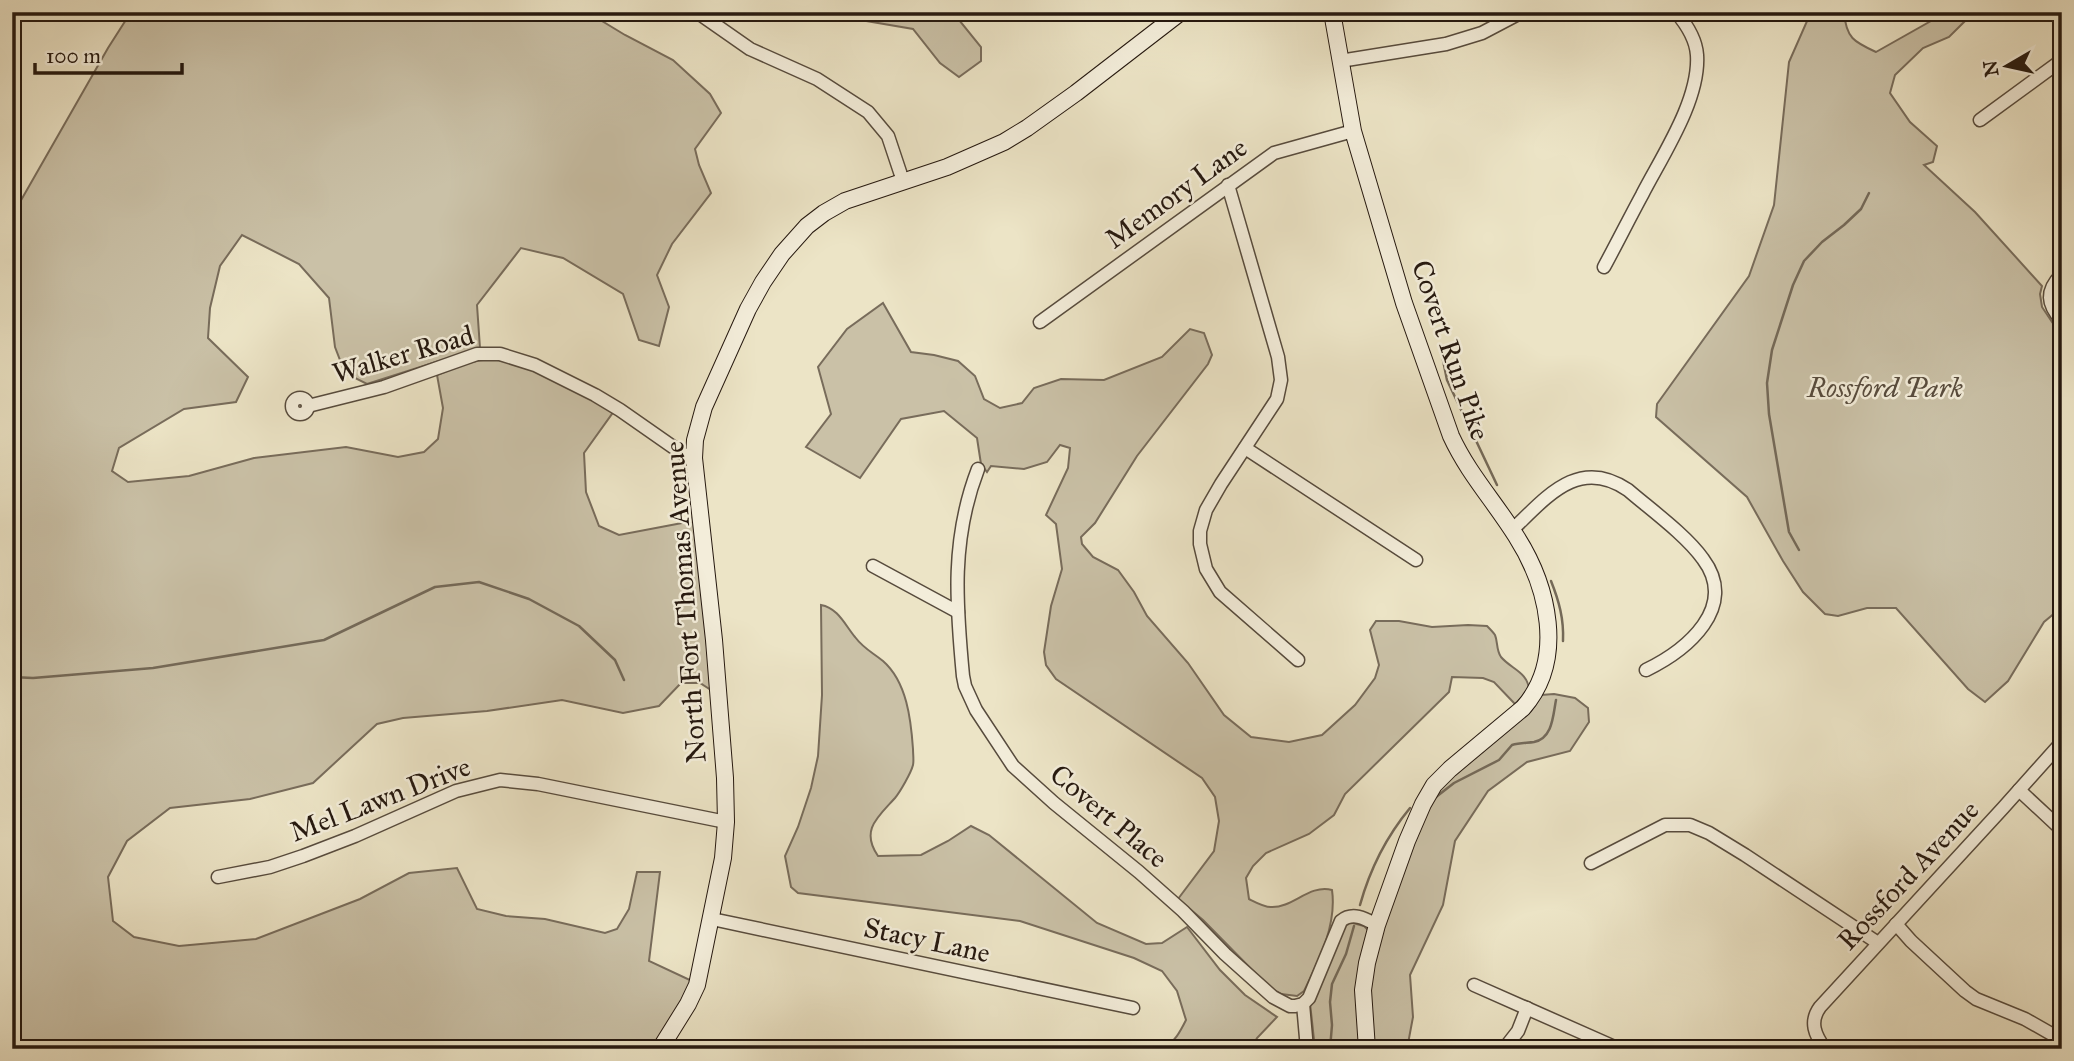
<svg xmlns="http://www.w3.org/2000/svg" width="2074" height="1061" font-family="'IM FELL Great Primer',serif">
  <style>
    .green { fill: #cac1a7; stroke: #786c5b; stroke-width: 2 }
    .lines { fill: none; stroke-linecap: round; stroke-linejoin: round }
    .stream { stroke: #746958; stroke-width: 2.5 }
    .street-casing { stroke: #574b3d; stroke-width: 15 }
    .secondary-casing { stroke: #25180f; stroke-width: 18 }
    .street { stroke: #f3edda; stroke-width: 12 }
    .secondary { stroke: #f3edda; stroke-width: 16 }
    .labels { text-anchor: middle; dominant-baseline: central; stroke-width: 5; stroke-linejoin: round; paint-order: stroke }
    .street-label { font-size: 28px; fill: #25180f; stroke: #f3edda }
    .park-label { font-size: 28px; font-style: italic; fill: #574b3d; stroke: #f3edda }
  </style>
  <rect width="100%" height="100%" fill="#ece4c6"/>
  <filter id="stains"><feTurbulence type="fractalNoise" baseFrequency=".00286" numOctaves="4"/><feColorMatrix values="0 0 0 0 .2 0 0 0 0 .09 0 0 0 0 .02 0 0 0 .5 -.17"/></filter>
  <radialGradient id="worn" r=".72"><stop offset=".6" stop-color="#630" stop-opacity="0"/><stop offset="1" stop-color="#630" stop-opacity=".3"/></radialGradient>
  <g class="green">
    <path d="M 131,12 L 587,12 L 625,35 L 673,60 L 710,94 L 721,113 L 695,149 L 699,165 L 711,193 L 672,244 L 657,275 L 669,307 L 659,346 L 639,340 L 623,294 L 563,258 L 521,248 L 477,305 L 480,348 L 367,384 L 345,373 L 335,347 L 329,298 L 299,264 L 242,235 L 220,266 L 210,308 L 208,338 L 248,377 L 236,402 L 184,409 L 119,448 L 112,471 L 128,482 L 189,476 L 254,458 L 346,447 L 398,457 L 424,452 L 438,439 L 443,408 L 437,375 C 451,370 468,361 483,360 C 519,355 582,395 614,411 L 584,453 L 586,492 L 599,526 L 619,535 L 682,523 L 695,516 L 711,690 L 700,683 L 681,683 L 659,706 L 623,713 L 562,700 L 487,711 L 403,718 L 377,724 L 313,783 L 250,799 L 170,808 L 127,841 L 108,877 L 113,921 L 134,937 L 179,946 L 256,939 L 360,899 L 409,873 L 457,868 L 477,909 L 506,916 L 545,919 L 605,933 L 617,929 L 629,909 L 637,872 L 660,872 L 649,961 L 692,981 L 671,1023 L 652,1049 L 12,1049 L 12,216 L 108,48 Z"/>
    <path d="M 835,12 L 956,12 L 959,20 L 981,47 L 981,61 L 959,77 L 940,63 L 913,29 L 843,17 Z"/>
    <path d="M 1811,12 L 1844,12 C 1846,38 1854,42 1876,52 L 1947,12 L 1971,12 L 1966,20 L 1949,37 L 1923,48 L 1895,75 L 1890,93 L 1910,122 L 1937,146 L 1933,162 L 1924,165 L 1975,212 L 2042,286 L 2040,294 L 2042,307 L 2062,337 L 2062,446 L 2059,449 L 2062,462 L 2062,607 L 2044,622 L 2008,681 L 1985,702 L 1968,689 L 1896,608 L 1867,608 L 1838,616 L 1825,614 L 1803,592 L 1783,561 L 1747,497 L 1656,417 L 1657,404 L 1749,276 L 1774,205 L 1789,62 Z"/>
    <path d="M 883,303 L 911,352 L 934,355 L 958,361 L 975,376 L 984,399 L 1000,408 L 1022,403 L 1034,388 L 1061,379 L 1104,380 L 1162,357 L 1190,329 L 1204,333 L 1212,355 L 1208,364 L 1137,456 L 1095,523 L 1081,537 L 1082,544 L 1093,557 L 1118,570 L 1134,592 L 1147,616 L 1188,663 L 1224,715 L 1251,737 L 1289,742 L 1322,735 L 1355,705 L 1375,678 L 1379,665 L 1370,630 L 1376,621 L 1399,621 L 1432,627 L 1468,625 L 1487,626 C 1490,629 1493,632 1495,635 C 1498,642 1496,650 1501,657 C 1511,669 1528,672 1529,690 L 1515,704 L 1494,682 L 1483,678 L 1452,677 L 1449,692 L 1345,794 L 1334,815 L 1309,834 L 1266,853 L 1253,866 L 1246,878 L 1249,899 C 1255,902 1264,907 1271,907 C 1293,908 1309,884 1332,890 C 1337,925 1319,960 1304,991 L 1297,996 L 1281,994 L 1269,987 L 1203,920 L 1178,899 L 1214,851 L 1219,821 L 1215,797 L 1202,778 L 1056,679 L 1046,665 L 1044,652 L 1051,606 L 1062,569 L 1056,524 L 1046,515 L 1068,468 L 1070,448 L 1060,445 L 1047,462 L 1024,469 L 991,466 L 987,472 L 981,464 L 977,438 L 944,411 L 901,419 L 860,478 L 806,447 L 831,414 L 818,367 L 847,329 Z"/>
    <path d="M 821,605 C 838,608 845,625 855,637 C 864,649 872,652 883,661 C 907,682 911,720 913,749 C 913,754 914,761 913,765 C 911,773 900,792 895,798 C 878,817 860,830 878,856 L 921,855 L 948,841 L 971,826 L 989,835 L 1097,923 L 1146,944 L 1162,943 L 1187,927 L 1220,970 L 1245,995 L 1277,1017 L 1257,1038 L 1251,1049 L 1162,1049 C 1175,1042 1180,1032 1186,1020 L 1177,991 L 1162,971 L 1134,958 L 1020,921 L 798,893 L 791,887 L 785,856 L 798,827 L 811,788 L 818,756 L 822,695 Z"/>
    <path d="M 1554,694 L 1575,698 L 1588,708 L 1589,722 L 1570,751 L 1527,762 L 1488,791 L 1455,841 L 1443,905 L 1410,975 L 1413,1017 L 1407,1049 L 1372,1049 L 1368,1001 L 1373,963 L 1401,874 L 1437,788 L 1531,711 L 1541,695 Z"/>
    <path d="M 1349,922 L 1364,926 L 1368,930 L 1361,1049 L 1315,1049 L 1310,1003 L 1343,926 Z"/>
  </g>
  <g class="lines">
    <g class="stream">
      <path d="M 1442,355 L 1447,380 L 1464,416"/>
      <path d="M 1471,430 L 1497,485"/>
      <path d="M 1799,550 L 1789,532 L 1769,414 L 1767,383 L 1772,350 L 1793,285 L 1804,261 L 1822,242 L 1844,225 L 1861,209 L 1869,193"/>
      <path d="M 1551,581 C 1559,601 1564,619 1563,641"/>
      <path d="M 12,677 L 33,678 L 153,668 L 324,640 L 435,587 L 479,582 L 529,599 L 579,626 L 615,660 L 624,680"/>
      <path d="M 1436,797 L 1454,783 L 1499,760 L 1512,745 C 1519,743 1527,743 1534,742 C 1553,738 1553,715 1556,700"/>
      <path d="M 1360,905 C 1370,869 1386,837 1410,808"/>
      <path d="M 1330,1049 L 1332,1025 L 1330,1002 L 1332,984 L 1346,954 L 1354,926"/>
    </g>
    <g class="street-casing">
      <g id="street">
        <path d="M 697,12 L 750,49 L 817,79 L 868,112 L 888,136 L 903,181"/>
        <path d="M 1340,61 L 1446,44 L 1482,33 L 1522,12"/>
        <path d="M 1980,120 L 2062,60"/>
        <path d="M 1228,185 L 1278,357 L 1281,380 L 1277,399 L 1221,484 L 1206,510 L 1200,531 L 1200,544 L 1206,569 L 1220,592 L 1298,660"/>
        <path d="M 1604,267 C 1617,243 1629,219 1642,195 C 1662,156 1700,100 1697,55 C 1696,39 1687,25 1676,12"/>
        <path d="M 2062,274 C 2045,291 2047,304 2062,321"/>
        <path d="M 1040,322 L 1274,153 L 1353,131"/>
        <circle cx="300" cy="406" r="8"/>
        <path d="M 308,406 L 384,387 L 477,354 L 500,354 L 535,365 L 595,395 L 620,410 L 683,454 L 694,458"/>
        <path d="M 1245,448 L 1416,560"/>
        <path d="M 978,469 C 951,539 956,603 963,676 L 965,686 L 976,710 L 1013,766 L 1054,803 L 1139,872 L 1183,911 L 1225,954 L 1273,997 L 1290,1006 L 1295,1006 L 1303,1004 L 1309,998 L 1341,921 C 1353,911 1366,919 1377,925"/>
        <path d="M 1512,530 C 1546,498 1578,456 1628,490 C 1650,509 1686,535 1703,559 C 1739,607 1687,650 1646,670"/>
        <path d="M 873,566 L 958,612"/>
        <path d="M 2019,790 L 2062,830"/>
        <path d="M 1591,863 L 1665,825 L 1690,825 L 1709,833 L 1745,855 L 1878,943"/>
        <path d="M 218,877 L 270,867 L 303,856 L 355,836 L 456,791 L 500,780 L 538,784 L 726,822"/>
        <path d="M 712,919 L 1133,1008"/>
        <path d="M 1896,924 L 1911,941 L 1965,991 L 1976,999 L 2025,1019 L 2062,1040"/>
        <path d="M 1474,985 L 1619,1049"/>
        <path d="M 1303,1004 L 1307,1049"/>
        <path d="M 1504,1049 L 1518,1031 L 1527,1008"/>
        <path d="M 1825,1049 C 1815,1035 1809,1022 1820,1007 L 2003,808 L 2062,742"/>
      </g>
    </g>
    <g class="secondary-casing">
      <g id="secondary">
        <path d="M 1332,12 L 1353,131 L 1404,303 L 1451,436 C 1468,473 1494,501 1516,536 C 1548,586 1566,659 1523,708 L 1450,769 L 1434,785 L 1423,804 L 1407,841 L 1377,925 L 1367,963 L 1363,990 L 1367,1049"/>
        <path d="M 660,1049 L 688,1004 L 697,985 L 723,858 L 726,822 L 725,778 L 714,640 L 694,458 L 695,440 L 704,407 L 748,309 L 763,282 L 782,254 L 807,226 L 824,213 L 845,201 L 947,167 L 1004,142 L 1027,128 L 1076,93 L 1181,12"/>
      </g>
    </g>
    <use href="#street" class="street"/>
    <use href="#secondary" class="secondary"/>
  </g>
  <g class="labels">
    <g class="street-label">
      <text transform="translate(1176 193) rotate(-36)">Memory Lane</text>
      <text transform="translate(1451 350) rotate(71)">Covert Run Pike</text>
      <text transform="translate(403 354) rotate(-16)">Walker Road</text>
      <text transform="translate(685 602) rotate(-94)">North Fort Thomas Avenue</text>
      <text transform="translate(380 799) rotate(-21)">Mel Lawn Drive</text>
      <text transform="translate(1109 816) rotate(40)">Covert Place</text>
      <text transform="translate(1908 875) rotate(-47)">Rossford Avenue</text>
      <text transform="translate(927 940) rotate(12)">Stacy Lane</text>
    </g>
    <g class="park-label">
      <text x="1885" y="387">Rossford Park</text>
    </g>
  </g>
  <rect width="2074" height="1061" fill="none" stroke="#ece4c6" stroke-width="42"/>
  <rect x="14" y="14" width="2046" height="1033" fill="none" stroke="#25180f" stroke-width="3.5"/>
  <rect x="21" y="21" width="2032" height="1019" fill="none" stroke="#25180f" stroke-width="2"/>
  <g transform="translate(2007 66) rotate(261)" stroke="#f3edda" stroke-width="5" paint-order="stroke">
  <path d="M0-5L12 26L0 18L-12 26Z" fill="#25180f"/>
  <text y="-10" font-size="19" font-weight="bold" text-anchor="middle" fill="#25180f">N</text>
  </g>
  <path d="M35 63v10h147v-10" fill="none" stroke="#25180f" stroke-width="3.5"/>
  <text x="46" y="63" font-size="21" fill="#25180f" stroke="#f3edda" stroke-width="5" paint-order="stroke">100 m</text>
  <rect width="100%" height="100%" filter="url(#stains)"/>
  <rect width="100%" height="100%" fill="url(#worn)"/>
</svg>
